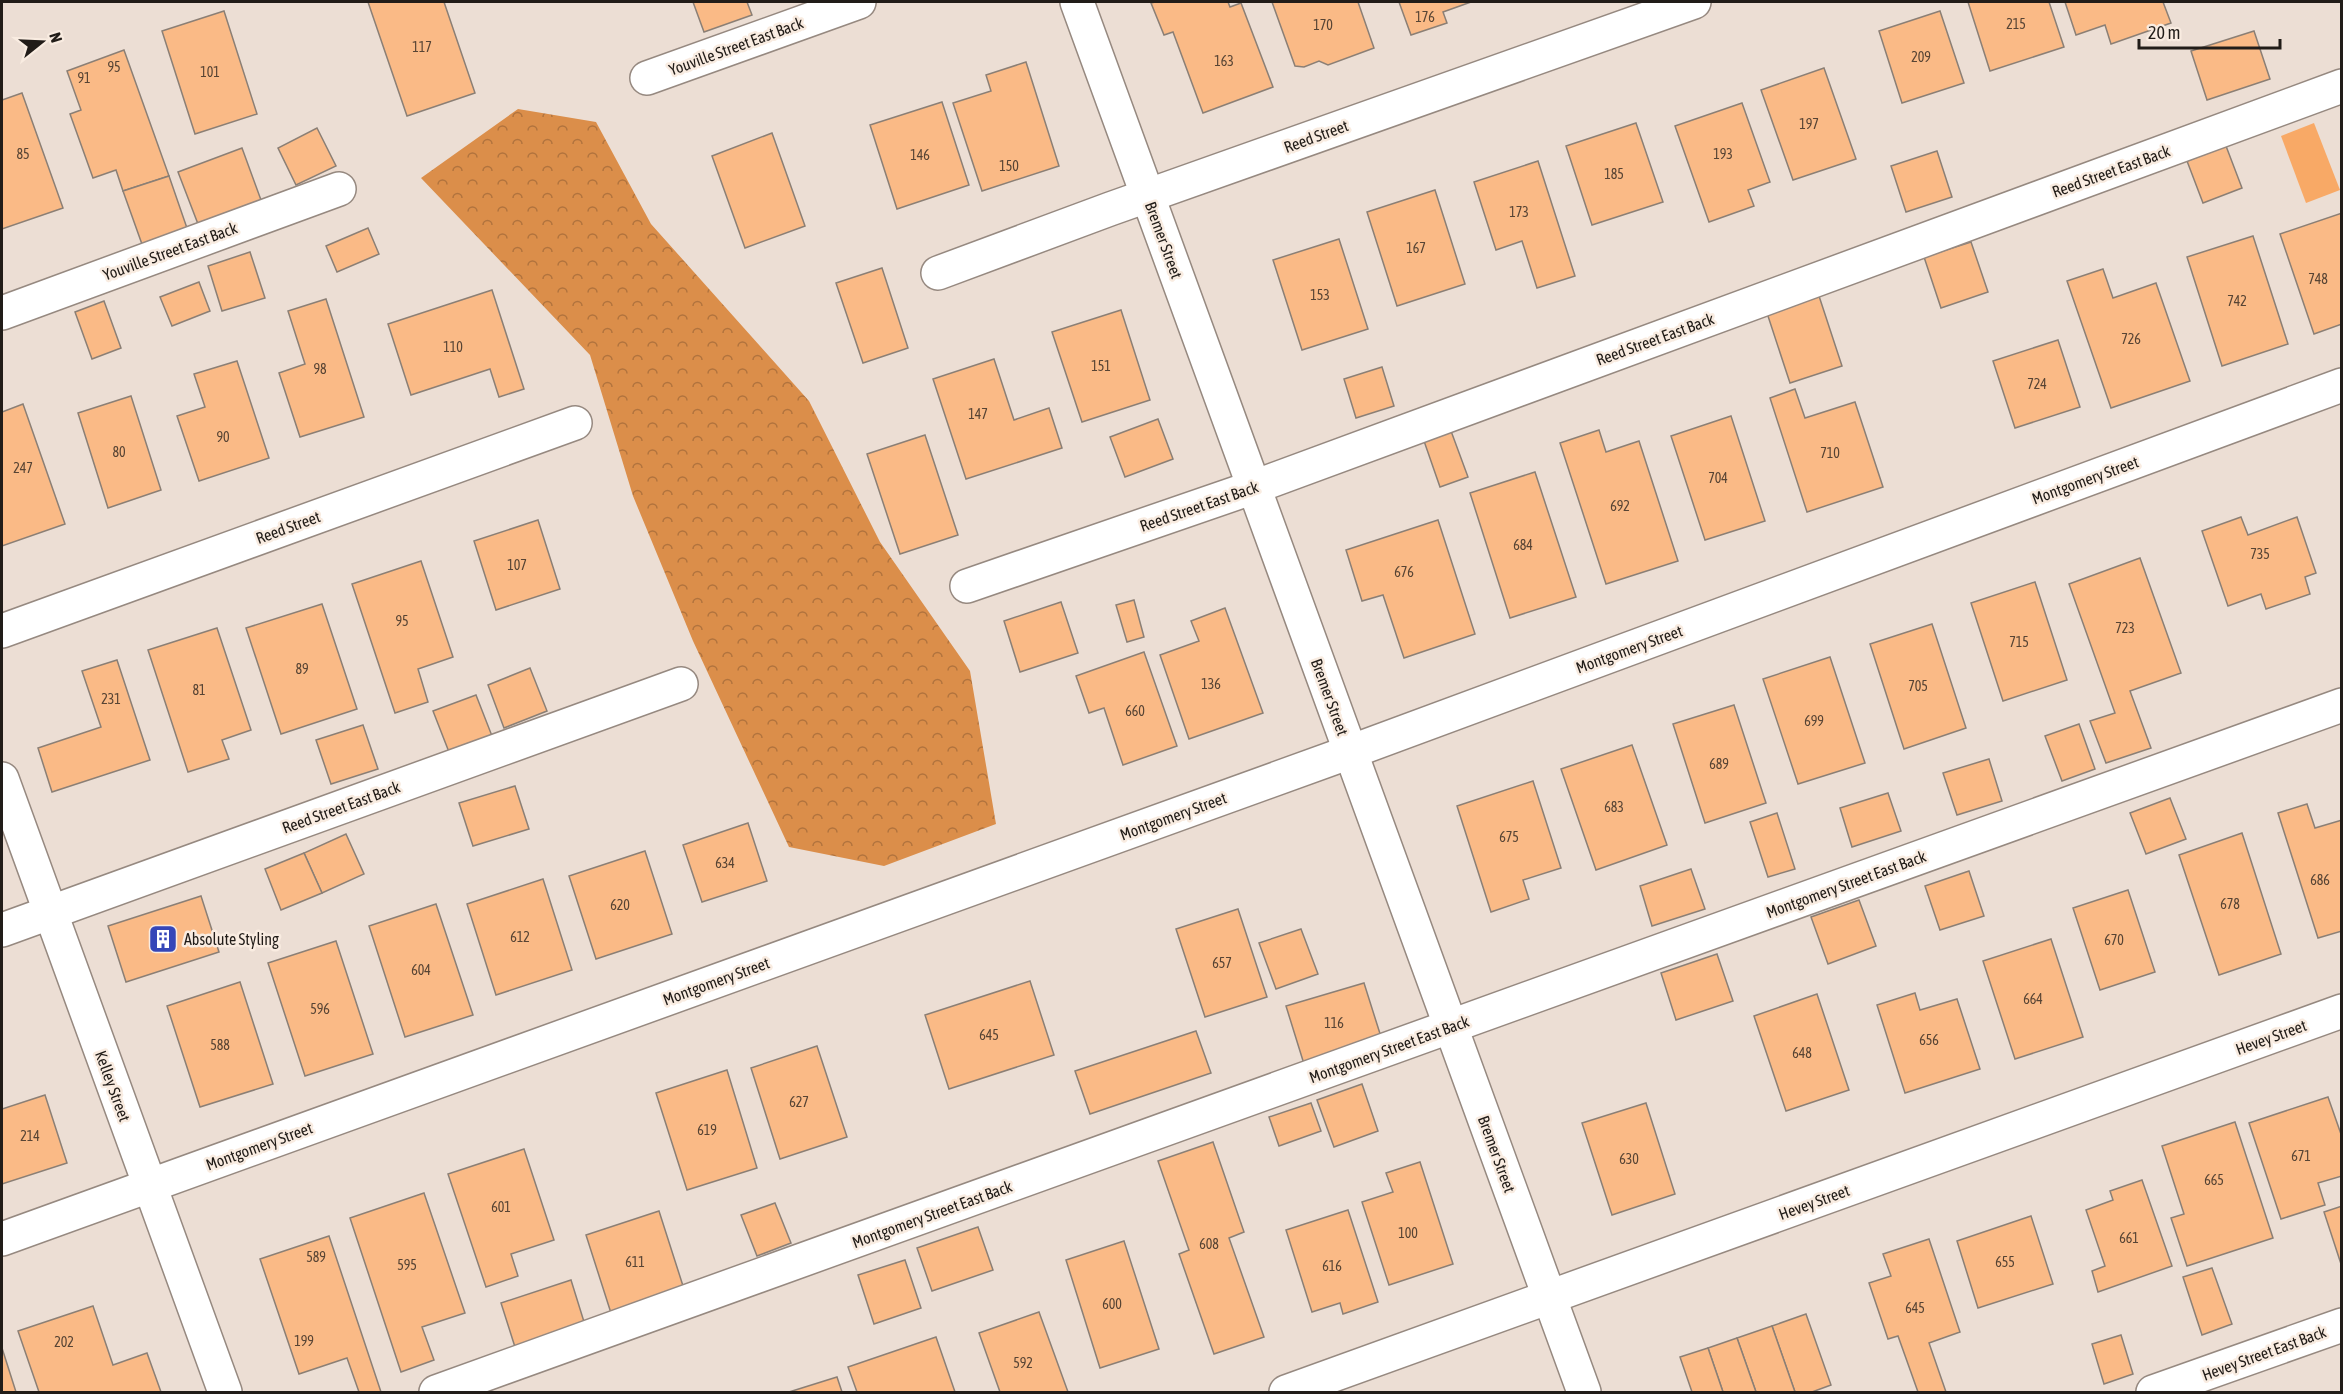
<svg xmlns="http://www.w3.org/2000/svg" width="2343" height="1394" font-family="'Asap Condensed',sans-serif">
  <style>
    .forest { fill: url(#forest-crowns) }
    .water { fill: #f8a966 }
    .building { fill: #faba86; stroke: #8b7f75; stroke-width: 1.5 }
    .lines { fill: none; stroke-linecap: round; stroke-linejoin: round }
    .minor-casing { stroke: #968980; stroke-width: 36 }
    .minor { stroke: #fff; stroke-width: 33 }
    .labels { text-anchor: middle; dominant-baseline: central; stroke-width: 5; stroke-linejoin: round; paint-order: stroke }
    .number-label { font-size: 14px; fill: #574434 }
    .street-label { font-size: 16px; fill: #211c18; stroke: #f9ece1 }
    .poi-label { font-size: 16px; fill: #211c18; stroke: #f9ece1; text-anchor: start }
  </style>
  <defs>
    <pattern id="forest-crowns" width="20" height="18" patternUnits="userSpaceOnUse" patternTransform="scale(1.5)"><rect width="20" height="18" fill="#db8e4a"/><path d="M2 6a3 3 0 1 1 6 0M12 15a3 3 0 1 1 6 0" fill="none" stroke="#b1733d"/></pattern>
  </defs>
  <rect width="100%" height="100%" fill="#ecded4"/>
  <path class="forest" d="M 518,109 L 596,122 L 651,224 L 809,401 L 880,542 L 970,671 L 996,824 L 884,866 L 789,847 L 693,641 L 633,496 L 590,355 L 421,178 Z"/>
  <path class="water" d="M 2314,123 L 2340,190 L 2306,203 L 2281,136 Z"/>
  <g class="building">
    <path d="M 368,2 L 444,2 L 475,93 L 407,116 Z"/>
    <path d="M 693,2 L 747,2 L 752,15 L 704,32 Z"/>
    <path d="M 1155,2 L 1228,2 L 1230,7 L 1241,3 L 1273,87 L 1203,113 L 1173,32 L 1164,35 L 1151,3 Z"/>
    <path d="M 1272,2 L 1358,2 L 1374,48 L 1328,65 L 1319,61 L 1304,67 L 1295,66 Z"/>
    <path d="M 1399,2 L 1471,2 L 1443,12 L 1447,23 L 1411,35 Z"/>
    <path d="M 1968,2 L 2049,2 L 2064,47 L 1990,71 Z"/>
    <path d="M 2065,2 L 2163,2 L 2171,23 L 2111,44 L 2105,25 L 2076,35 Z"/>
    <path d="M 224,11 L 257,114 L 195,134 L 162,31 Z"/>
    <path d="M 1940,11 L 1964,83 L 1902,103 L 1879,31 Z"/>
    <path d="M 2254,31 L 2270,79 L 2207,100 L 2191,51 Z"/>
    <path d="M 124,50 L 169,176 L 123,191 L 116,170 L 93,178 L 70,114 L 81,110 L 67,71 Z"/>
    <path d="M 1026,62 L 1059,166 L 982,191 L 953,103 L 991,91 L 986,75 Z"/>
    <path d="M 1824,68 L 1856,159 L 1793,180 L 1761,90 Z"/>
    <path d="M 22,93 L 63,208 L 2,229 L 2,100 Z"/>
    <path d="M 942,102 L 969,185 L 897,209 L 870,125 Z"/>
    <path d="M 1742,103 L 1770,182 L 1748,190 L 1754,206 L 1709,222 L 1675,126 Z"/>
    <path d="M 1636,123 L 1663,202 L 1592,225 L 1566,146 Z"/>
    <path d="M 317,128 L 336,166 L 296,185 L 278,148 Z"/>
    <path d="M 772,133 L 805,226 L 745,248 L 712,156 Z"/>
    <path d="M 2226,146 L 2242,188 L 2203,203 L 2187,161 Z"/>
    <path d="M 242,148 L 261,200 L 198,224 L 178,172 Z"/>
    <path d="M 1937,151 L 1952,197 L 1906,212 L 1891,166 Z"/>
    <path d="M 1538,161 L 1575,276 L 1537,288 L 1522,241 L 1496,250 L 1474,182 Z"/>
    <path d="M 169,176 L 188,231 L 143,247 L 123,191 Z"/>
    <path d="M 1435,190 L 1465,284 L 1397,306 L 1367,212 Z"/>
    <path d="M 2342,213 L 2342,324 L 2314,334 L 2280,234 Z"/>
    <path d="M 368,228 L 379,254 L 337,272 L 326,246 Z"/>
    <path d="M 2253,236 L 2288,344 L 2222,366 L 2187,257 Z"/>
    <path d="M 1339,239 L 1368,329 L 1302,350 L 1273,260 Z"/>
    <path d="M 1971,242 L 1988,292 L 1941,308 L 1924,257 Z"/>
    <path d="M 250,252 L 265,298 L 222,311 L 208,266 Z"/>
    <path d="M 882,268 L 908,348 L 863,363 L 836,283 Z"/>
    <path d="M 2103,269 L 2113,298 L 2156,283 L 2190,381 L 2111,408 L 2067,281 Z"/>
    <path d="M 199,282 L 210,311 L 172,326 L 160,297 Z"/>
    <path d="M 492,290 L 524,389 L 499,397 L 490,369 L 411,395 L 388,324 Z"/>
    <path d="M 1819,296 L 1842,366 L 1790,383 L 1767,313 Z"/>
    <path d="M 326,299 L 364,417 L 300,437 L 279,373 L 305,364 L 288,311 Z"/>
    <path d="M 104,301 L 121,348 L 92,359 L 75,312 Z"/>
    <path d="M 1121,310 L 1150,400 L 1082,422 L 1052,332 Z"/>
    <path d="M 2058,340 L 2080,407 L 2015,428 L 1993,361 Z"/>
    <path d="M 994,359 L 1014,420 L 1049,408 L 1062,448 L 966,479 L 933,379 Z"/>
    <path d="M 237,361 L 269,458 L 199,481 L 177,416 L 205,407 L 194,374 Z"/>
    <path d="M 1382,367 L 1394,406 L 1356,418 L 1344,379 Z"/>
    <path d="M 1795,389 L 1805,418 L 1855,402 L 1883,487 L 1807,512 L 1770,398 Z"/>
    <path d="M 131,396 L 161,490 L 108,508 L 78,413 Z"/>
    <path d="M 23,404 L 65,524 L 2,546 L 2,412 Z"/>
    <path d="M 1731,416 L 1765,521 L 1705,540 L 1671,436 Z"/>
    <path d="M 1158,419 L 1173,459 L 1125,477 L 1110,437 Z"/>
    <path d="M 1599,430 L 1606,452 L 1639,441 L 1678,561 L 1606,584 L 1560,443 Z"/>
    <path d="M 1451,431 L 1468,477 L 1440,487 L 1424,441 Z"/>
    <path d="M 925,435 L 958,535 L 900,554 L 867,454 Z"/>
    <path d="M 1535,472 L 1576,597 L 1510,618 L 1470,493 Z"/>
    <path d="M 2241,517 L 2248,535 L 2297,517 L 2316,573 L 2305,577 L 2310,594 L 2266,609 L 2261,594 L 2228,606 L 2202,531 Z"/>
    <path d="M 538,520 L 560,589 L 496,610 L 474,541 Z"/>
    <path d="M 1438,520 L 1475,634 L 1404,658 L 1383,595 L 1362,601 L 1346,550 Z"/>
    <path d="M 2140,558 L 2181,673 L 2130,691 L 2151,748 L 2106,763 L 2090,721 L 2115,713 L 2069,584 Z"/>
    <path d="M 421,561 L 453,657 L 418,669 L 428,702 L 395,713 L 352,584 Z"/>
    <path d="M 2035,582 L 2067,680 L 2003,701 L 1971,603 Z"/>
    <path d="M 1134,600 L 1144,637 L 1127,642 L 1116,605 Z"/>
    <path d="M 1061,602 L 1078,653 L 1020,672 L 1004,621 Z"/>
    <path d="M 322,604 L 357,709 L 281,734 L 246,628 Z"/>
    <path d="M 1225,608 L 1263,713 L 1189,739 L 1160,655 L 1199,641 L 1191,621 Z"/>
    <path d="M 1932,624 L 1966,728 L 1904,749 L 1870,644 Z"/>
    <path d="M 217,628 L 251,730 L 222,740 L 229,759 L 188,772 L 148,650 Z"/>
    <path d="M 1144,652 L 1177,746 L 1123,765 L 1104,708 L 1089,713 L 1076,676 Z"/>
    <path d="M 1830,657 L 1865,763 L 1798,784 L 1763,679 Z"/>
    <path d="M 117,660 L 150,760 L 52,792 L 38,748 L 101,727 L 82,671 Z"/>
    <path d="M 530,668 L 547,711 L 504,728 L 488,685 Z"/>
    <path d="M 476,695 L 492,736 L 449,752 L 433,711 Z"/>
    <path d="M 1734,705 L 1766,803 L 1705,823 L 1673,724 Z"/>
    <path d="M 2079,724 L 2095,769 L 2062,781 L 2045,736 Z"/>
    <path d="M 363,725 L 378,769 L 331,784 L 316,740 Z"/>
    <path d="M 1632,745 L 1667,845 L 1596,870 L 1561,769 Z"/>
    <path d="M 1989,759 L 2002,801 L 1957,815 L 1943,773 Z"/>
    <path d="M 1533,781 L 1561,868 L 1523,880 L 1529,899 L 1491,912 L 1457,806 Z"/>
    <path d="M 515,786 L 529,829 L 473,846 L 459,803 Z"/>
    <path d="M 1888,793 L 1901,831 L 1852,847 L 1840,808 Z"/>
    <path d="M 2170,798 L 2186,839 L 2146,854 L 2130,813 Z"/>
    <path d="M 2307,804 L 2315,828 L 2342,820 L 2342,931 L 2318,938 L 2278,813 Z"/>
    <path d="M 1777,813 L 1795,869 L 1768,877 L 1750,822 Z"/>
    <path d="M 748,823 L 767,881 L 702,902 L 683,845 Z"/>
    <path d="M 2242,833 L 2281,954 L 2219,975 L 2179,855 Z"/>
    <path d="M 346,834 L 364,874 L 322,893 L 304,853 Z"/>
    <path d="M 645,851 L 672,934 L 596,959 L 569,876 Z"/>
    <path d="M 304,853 L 322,893 L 281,910 L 265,869 Z"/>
    <path d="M 1691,869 L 1705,909 L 1652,926 L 1640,886 Z"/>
    <path d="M 1969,871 L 1984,916 L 1940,930 L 1925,886 Z"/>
    <path d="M 543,879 L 572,970 L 496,995 L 467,904 Z"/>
    <path d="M 2128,890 L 2155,972 L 2100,990 L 2073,908 Z"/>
    <path d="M 201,896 L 219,952 L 126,982 L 108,926 Z"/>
    <path d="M 1859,900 L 1876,946 L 1828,964 L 1811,917 Z"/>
    <path d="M 436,904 L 473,1015 L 405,1037 L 369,926 Z"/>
    <path d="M 1238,909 L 1267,997 L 1205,1017 L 1176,929 Z"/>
    <path d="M 1301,929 L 1318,974 L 1276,989 L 1259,943 Z"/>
    <path d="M 2051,939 L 2083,1037 L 2015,1059 L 1983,961 Z"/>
    <path d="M 336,941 L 373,1054 L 305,1076 L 268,963 Z"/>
    <path d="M 1717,954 L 1733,1001 L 1676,1020 L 1661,973 Z"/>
    <path d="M 1030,981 L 1054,1055 L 949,1089 L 925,1015 Z"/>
    <path d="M 240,982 L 273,1084 L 200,1107 L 167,1006 Z"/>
    <path d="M 1364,983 L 1382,1040 L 1304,1064 L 1286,1006 Z"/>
    <path d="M 1915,993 L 1920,1010 L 1957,999 L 1980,1069 L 1905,1093 L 1877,1005 Z"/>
    <path d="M 1817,994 L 1849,1090 L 1786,1111 L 1754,1016 Z"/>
    <path d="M 1196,1031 L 1211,1073 L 1090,1114 L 1075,1071 Z"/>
    <path d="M 817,1046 L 847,1137 L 780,1159 L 751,1068 Z"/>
    <path d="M 727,1070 L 757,1168 L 687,1190 L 656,1093 Z"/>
    <path d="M 1362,1084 L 1378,1131 L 1334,1147 L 1317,1100 Z"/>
    <path d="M 45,1095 L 67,1163 L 2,1184 L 2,1109 Z"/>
    <path d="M 2328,1097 L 2342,1137 L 2342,1176 L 2318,1183 L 2325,1205 L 2281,1219 L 2249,1123 Z"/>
    <path d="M 1311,1103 L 1321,1131 L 1279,1146 L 1269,1117 Z"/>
    <path d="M 1646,1103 L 1675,1194 L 1612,1215 L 1582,1123 Z"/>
    <path d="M 2235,1122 L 2273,1238 L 2187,1266 L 2171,1218 L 2184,1214 L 2162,1146 Z"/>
    <path d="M 1213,1142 L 1244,1232 L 1229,1238 L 1264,1337 L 1214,1354 L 1179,1254 L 1189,1250 L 1158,1161 Z"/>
    <path d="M 524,1149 L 554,1240 L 511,1254 L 518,1276 L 486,1287 L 448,1174 Z"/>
    <path d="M 1420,1162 L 1453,1264 L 1389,1285 L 1362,1202 L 1393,1192 L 1386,1173 Z"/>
    <path d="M 2142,1180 L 2172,1266 L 2098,1292 L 2092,1271 L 2105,1266 L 2086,1210 L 2113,1200 L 2110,1191 Z"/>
    <path d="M 424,1193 L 465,1313 L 422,1327 L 434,1360 L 401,1372 L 350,1218 Z"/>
    <path d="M 775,1203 L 791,1243 L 757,1256 L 741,1215 Z"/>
    <path d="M 2342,1206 L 2342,1267 L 2324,1212 Z"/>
    <path d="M 1348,1210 L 1378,1302 L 1343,1314 L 1340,1303 L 1312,1312 L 1286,1230 Z"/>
    <path d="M 659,1211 L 684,1289 L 611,1313 L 586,1235 Z"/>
    <path d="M 2031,1216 L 2053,1284 L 1978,1308 L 1957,1241 Z"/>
    <path d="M 978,1227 L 993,1270 L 932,1291 L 917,1248 Z"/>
    <path d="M 329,1236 L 381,1392 L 359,1392 L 347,1358 L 299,1374 L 260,1259 Z"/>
    <path d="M 1929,1239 L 1960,1332 L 1929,1343 L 1946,1392 L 1918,1392 L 1898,1336 L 1888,1339 L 1869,1283 L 1891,1276 L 1883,1254 Z"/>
    <path d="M 1124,1241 L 1159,1349 L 1100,1368 L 1066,1260 Z"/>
    <path d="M 905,1260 L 921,1308 L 874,1324 L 858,1275 Z"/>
    <path d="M 2212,1268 L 2232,1324 L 2202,1335 L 2183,1277 Z"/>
    <path d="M 571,1280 L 585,1325 L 515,1347 L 501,1303 Z"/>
    <path d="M 93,1306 L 113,1365 L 147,1353 L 161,1392 L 39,1392 L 18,1331 Z"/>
    <path d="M 1039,1312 L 1068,1392 L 1000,1392 L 979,1333 Z"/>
    <path d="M 1806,1314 L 1831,1385 L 1812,1392 L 1795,1392 L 1772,1326 Z"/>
    <path d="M 1772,1326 L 1795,1392 L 1756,1392 L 1737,1338 Z"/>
    <path d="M 2121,1335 L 2133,1374 L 2104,1384 L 2092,1344 Z"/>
    <path d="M 936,1337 L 955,1392 L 857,1392 L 848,1367 Z"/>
    <path d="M 1737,1338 L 1756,1392 L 1723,1392 L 1708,1348 Z"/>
    <path d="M 2,1348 L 16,1392 L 2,1392 Z"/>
    <path d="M 1708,1348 L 1723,1392 L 1692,1392 L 1680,1357 Z"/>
    <path d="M 837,1377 L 842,1392 L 789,1392 Z"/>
  </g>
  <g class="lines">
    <g class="minor-casing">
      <g id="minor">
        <path d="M 1077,2 L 1584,1392"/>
        <path d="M 647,78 L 859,2"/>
        <path d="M 938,273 L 1110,209 L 1694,2"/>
        <path d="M 2,313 L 339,189"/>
        <path d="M 967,586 L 1254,487 L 2342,86"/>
        <path d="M 2,631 L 575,423"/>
        <path d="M 2,779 L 225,1392"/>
        <path d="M 2,930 L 681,684"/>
        <path d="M 2,1239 L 1350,752 L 2342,385"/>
        <path d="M 436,1392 L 2342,705"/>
        <path d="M 1286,1392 L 2342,1011"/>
        <path d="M 2153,1392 L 2342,1325"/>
      </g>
    </g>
    <use href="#minor" class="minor"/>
  </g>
  <defs>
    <g id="building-square" transform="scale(1.5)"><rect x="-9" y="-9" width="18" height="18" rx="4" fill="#3546b8" stroke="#f9ece1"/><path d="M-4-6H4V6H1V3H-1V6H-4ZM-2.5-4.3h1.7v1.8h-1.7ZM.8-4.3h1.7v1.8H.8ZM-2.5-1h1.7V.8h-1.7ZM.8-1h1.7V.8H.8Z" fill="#fff"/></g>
  </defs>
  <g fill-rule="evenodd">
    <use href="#building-square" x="163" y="939"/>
  </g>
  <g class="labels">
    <g class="number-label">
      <text x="1425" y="17">176</text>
      <text x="2016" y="24">215</text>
      <text x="1323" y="25">170</text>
      <text x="422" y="47">117</text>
      <text x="1921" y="57">209</text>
      <text x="1224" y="61">163</text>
      <text x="114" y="67">95</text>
      <text x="210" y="72">101</text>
      <text x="84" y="78">91</text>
      <text x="1809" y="124">197</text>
      <text x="23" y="154">85</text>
      <text x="1723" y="154">193</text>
      <text x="920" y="155">146</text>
      <text x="1009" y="166">150</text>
      <text x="1614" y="174">185</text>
      <text x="1519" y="212">173</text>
      <text x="1416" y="248">167</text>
      <text x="2318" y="279">748</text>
      <text x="1320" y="295">153</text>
      <text x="2237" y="301">742</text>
      <text x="2131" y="339">726</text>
      <text x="453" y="347">110</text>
      <text x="1101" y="366">151</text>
      <text x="320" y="369">98</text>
      <text x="2037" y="384">724</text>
      <text x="978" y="414">147</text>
      <text x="223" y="437">90</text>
      <text x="119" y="452">80</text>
      <text x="1830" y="453">710</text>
      <text x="23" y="468">247</text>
      <text x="1718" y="478">704</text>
      <text x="1620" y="506">692</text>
      <text x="1523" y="545">684</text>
      <text x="2260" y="554">735</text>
      <text x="517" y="565">107</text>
      <text x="1404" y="572">676</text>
      <text x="402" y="621">95</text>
      <text x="2125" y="628">723</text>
      <text x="2019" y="642">715</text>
      <text x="302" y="669">89</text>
      <text x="1211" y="684">136</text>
      <text x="1918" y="686">705</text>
      <text x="199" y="690">81</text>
      <text x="111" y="699">231</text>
      <text x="1135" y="711">660</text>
      <text x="1814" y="721">699</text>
      <text x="1719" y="764">689</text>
      <text x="1614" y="807">683</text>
      <text x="1509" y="837">675</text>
      <text x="725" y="863">634</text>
      <text x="2320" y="880">686</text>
      <text x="2230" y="904">678</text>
      <text x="620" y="905">620</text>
      <text x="520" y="937">612</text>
      <text x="2114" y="940">670</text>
      <text x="1222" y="963">657</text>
      <text x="421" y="970">604</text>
      <text x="2033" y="999">664</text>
      <text x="320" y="1009">596</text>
      <text x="1334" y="1023">116</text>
      <text x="989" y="1035">645</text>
      <text x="1929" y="1040">656</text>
      <text x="220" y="1045">588</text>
      <text x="1802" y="1053">648</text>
      <text x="799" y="1102">627</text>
      <text x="707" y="1130">619</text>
      <text x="30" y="1136">214</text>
      <text x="2301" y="1156">671</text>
      <text x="1629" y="1159">630</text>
      <text x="2214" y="1180">665</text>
      <text x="501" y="1207">601</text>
      <text x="1408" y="1233">100</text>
      <text x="2129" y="1238">661</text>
      <text x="1209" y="1244">608</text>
      <text x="316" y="1257">589</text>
      <text x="635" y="1262">611</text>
      <text x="2005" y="1262">655</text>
      <text x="407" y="1265">595</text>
      <text x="1332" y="1266">616</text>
      <text x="1112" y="1304">600</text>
      <text x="1915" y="1308">645</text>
      <text x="304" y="1341">199</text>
      <text x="64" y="1342">202</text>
      <text x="1023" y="1363">592</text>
    </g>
    <g class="street-label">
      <text transform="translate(736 46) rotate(-20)">Youville Street East Back</text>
      <text transform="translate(1316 136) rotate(-20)">Reed Street</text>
      <text transform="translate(2111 171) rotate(-20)">Reed Street East Back</text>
      <text transform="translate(1164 240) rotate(70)">Bremer Street</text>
      <text transform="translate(170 251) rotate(-20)">Youville Street East Back</text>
      <text transform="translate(1655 339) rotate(-20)">Reed Street East Back</text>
      <text transform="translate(2085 480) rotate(-20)">Montgomery Street</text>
      <text transform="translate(1199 506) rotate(-19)">Reed Street East Back</text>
      <text transform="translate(288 527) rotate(-20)">Reed Street</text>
      <text transform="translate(1629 649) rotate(-20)">Montgomery Street</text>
      <text transform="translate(1330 697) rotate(70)">Bremer Street</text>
      <text transform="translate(341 807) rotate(-20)">Reed Street East Back</text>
      <text transform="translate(1173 816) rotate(-20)">Montgomery Street</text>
      <text transform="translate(1846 884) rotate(-20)">Montgomery Street East Back</text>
      <text transform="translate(716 981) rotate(-20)">Montgomery Street</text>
      <text transform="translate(2271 1037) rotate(-20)">Hevey Street</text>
      <text transform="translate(1389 1049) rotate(-20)">Montgomery Street East Back</text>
      <text transform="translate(113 1086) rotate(70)">Kelley Street</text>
      <text transform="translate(259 1146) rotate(-20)">Montgomery Street</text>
      <text transform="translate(1497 1154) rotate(70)">Bremer Street</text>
      <text transform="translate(1814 1202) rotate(-20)">Hevey Street</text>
      <text transform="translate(932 1214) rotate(-20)">Montgomery Street East Back</text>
      <text transform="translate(2264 1353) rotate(-20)">Hevey Street East Back</text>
    </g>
    <g class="poi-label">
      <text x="184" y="939">Absolute Styling</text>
    </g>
  </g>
  <rect width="2343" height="1394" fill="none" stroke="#211c18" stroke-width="6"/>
  <g transform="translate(42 42) rotate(72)" stroke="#f9ece1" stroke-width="4.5" paint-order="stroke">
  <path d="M0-4.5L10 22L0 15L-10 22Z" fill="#211c18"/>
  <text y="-9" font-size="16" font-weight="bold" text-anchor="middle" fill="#211c18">N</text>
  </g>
  <path d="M2139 39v9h141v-9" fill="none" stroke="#211c18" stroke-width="3"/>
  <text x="2148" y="39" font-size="18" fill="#211c18" stroke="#f9ece1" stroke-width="4.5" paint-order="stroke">20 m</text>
</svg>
